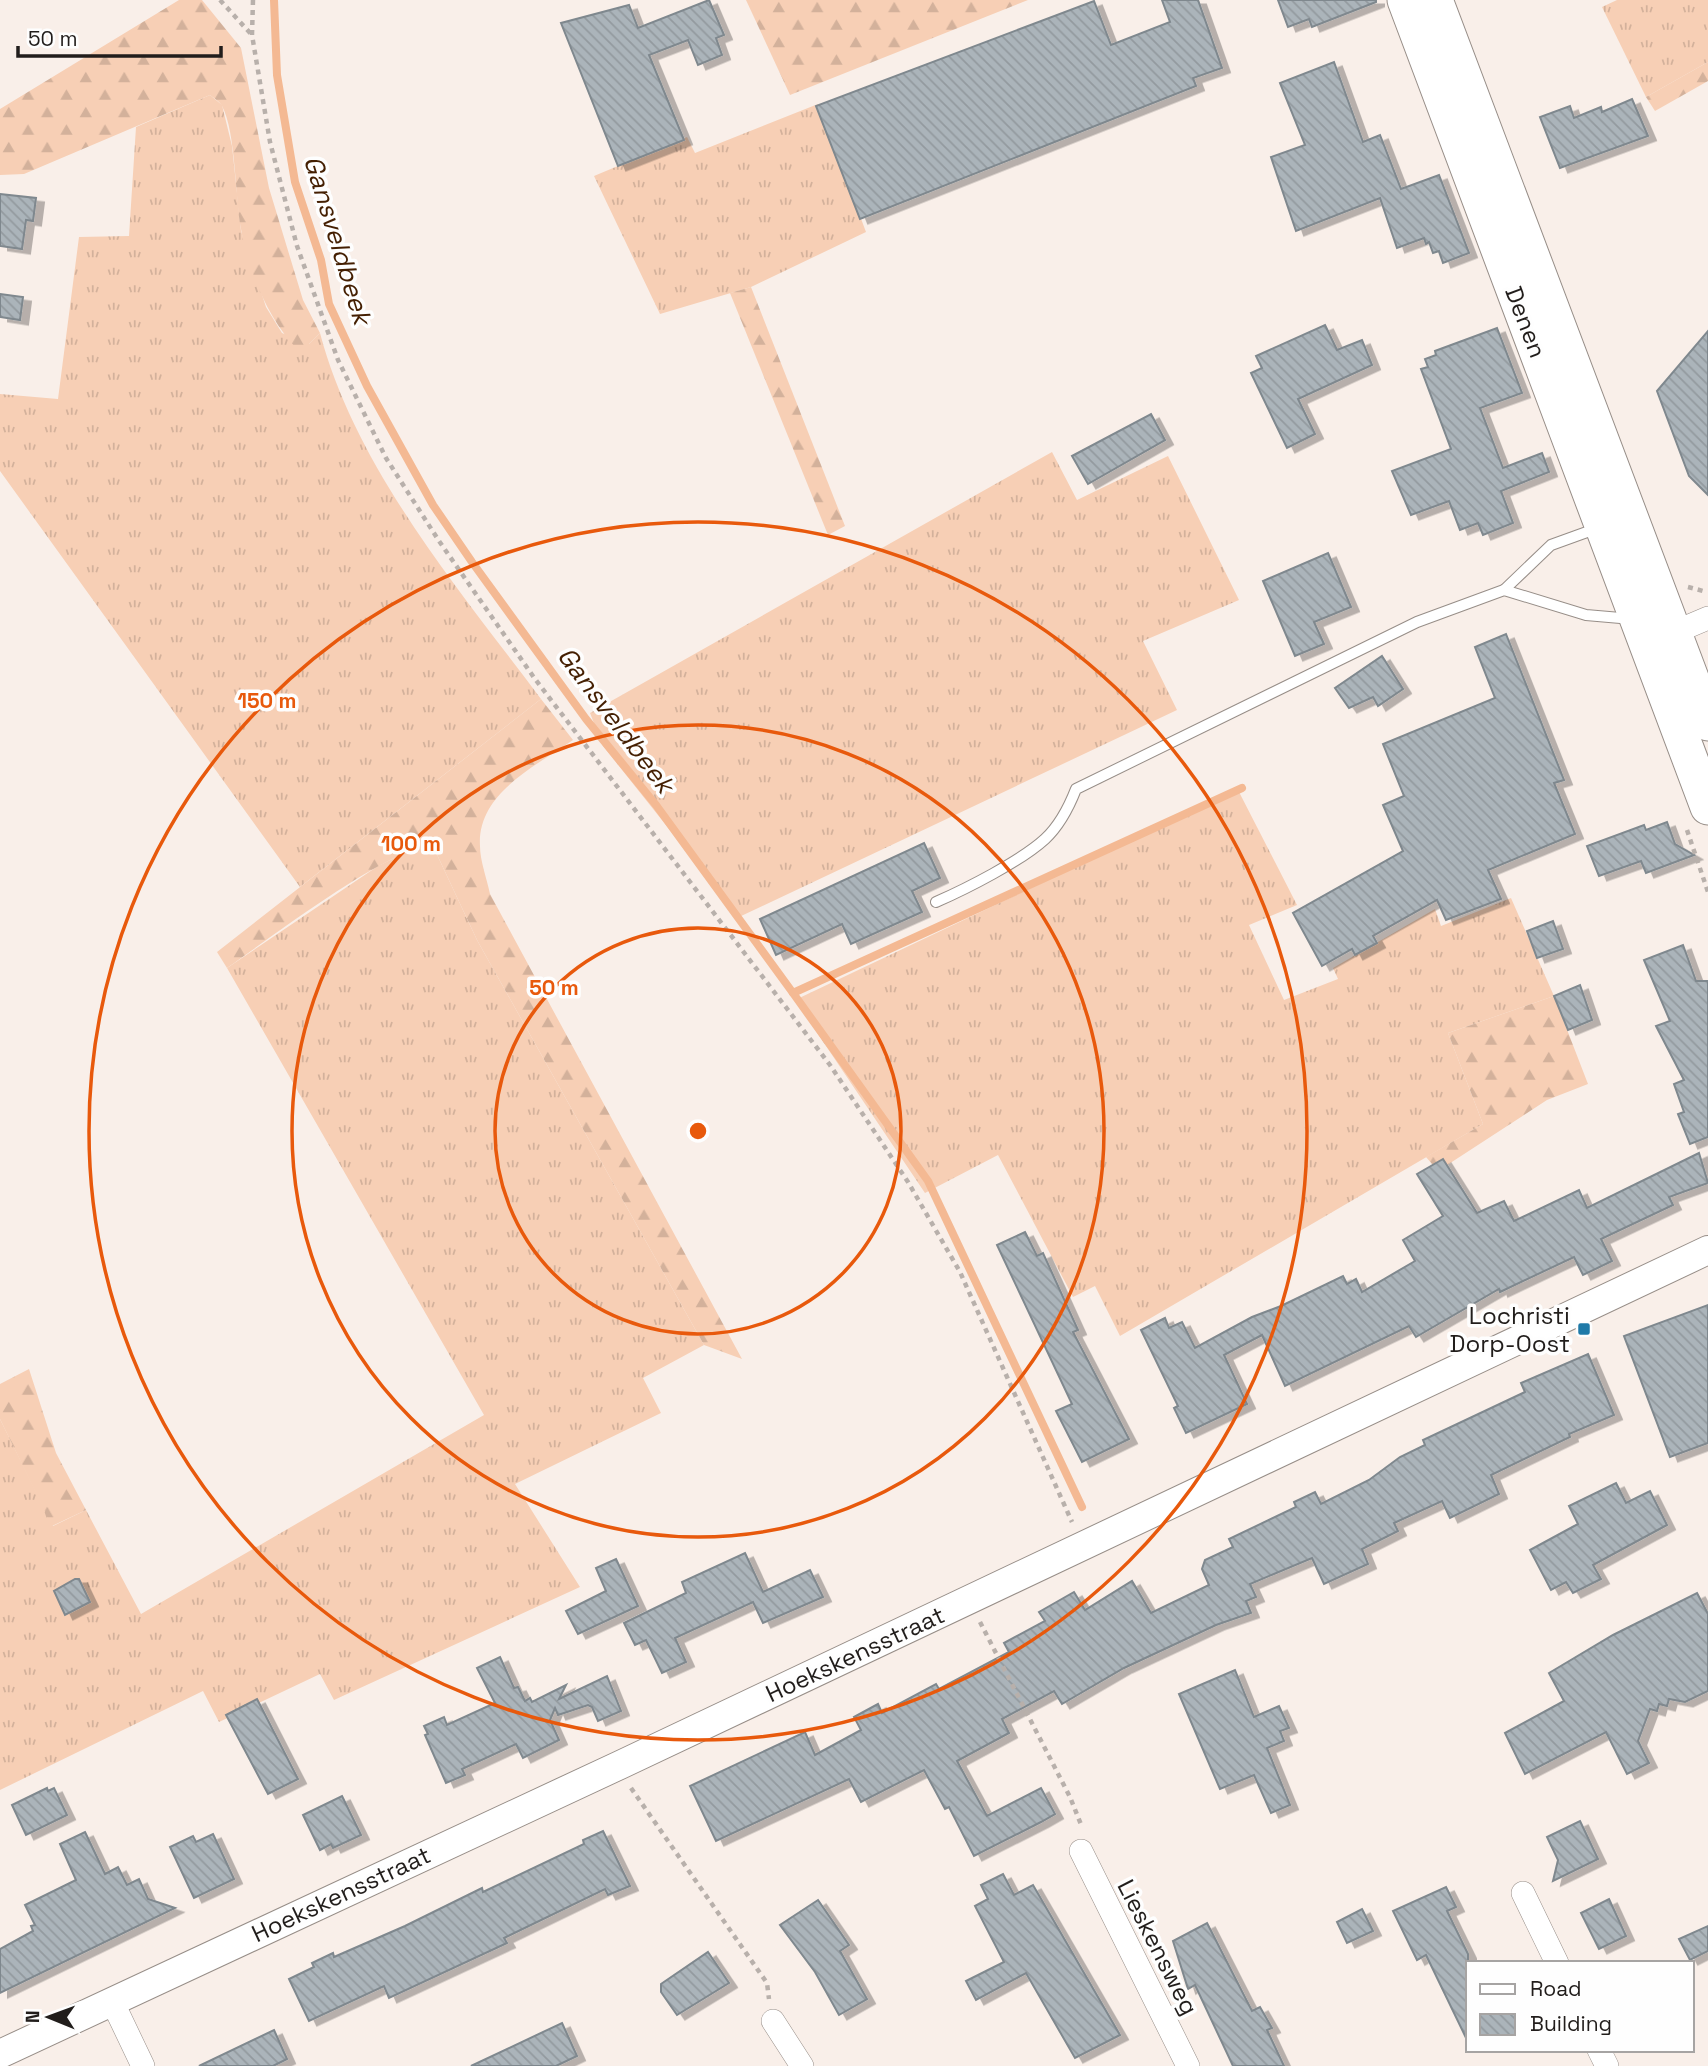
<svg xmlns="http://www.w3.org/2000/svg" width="1708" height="2066" font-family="'Space Grotesk',sans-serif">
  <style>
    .grass { fill: url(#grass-tufts) }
    .forest { fill: url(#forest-firs) }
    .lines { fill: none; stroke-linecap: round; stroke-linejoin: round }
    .stream { stroke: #f4b993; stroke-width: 8 }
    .building { fill: url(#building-back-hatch); stroke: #7f888e; stroke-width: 2; filter: url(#shadow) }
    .service-casing { stroke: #978e88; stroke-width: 12 }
    .minor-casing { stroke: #978e88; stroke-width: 24 }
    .tertiary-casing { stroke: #978e88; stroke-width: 30 }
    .primary-casing { stroke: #978e88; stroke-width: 37 }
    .path { stroke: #b8b0ab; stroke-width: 4.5; stroke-dasharray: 5 5; stroke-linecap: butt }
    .service { stroke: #fff; stroke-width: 10 }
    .minor { stroke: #fff; stroke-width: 23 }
    .tertiary { stroke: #fff; stroke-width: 28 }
    .primary { stroke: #fff; stroke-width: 35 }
    .ring { fill: none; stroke: #e8590c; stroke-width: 3.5 }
    .poi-dot { fill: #1f7aa8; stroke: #fefefe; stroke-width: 2.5 }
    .labels { text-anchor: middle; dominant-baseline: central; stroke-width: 7; stroke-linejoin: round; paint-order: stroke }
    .street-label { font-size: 24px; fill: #211d1b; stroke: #fefefe }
    .poi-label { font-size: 24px; fill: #211d1b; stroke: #fefefe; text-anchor: end }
    .water-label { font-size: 26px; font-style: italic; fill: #441f02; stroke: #fefefe }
    .centre { fill: #e8590c; stroke: #fefefe; stroke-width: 3.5 }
    .ring-label { font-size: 21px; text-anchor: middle; font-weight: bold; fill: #e8590c; stroke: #fefefe; stroke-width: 7; stroke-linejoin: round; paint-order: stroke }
  </style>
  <defs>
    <pattern id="grass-tufts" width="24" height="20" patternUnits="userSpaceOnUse" patternTransform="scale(1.75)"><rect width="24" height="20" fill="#f7cfb5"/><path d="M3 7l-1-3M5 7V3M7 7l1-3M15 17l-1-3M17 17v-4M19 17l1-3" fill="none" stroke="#d3b19b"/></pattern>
    <pattern id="forest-firs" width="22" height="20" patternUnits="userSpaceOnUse" patternTransform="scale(1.75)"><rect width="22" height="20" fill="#f7cfb5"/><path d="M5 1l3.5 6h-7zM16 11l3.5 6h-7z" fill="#d3b19b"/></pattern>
    <pattern id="building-back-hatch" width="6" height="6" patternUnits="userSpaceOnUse" patternTransform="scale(1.75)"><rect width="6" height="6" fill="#abb4ba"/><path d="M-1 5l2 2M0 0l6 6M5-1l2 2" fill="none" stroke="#939a9f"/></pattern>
    <filter id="shadow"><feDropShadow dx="8" dy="4.5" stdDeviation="0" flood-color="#0004"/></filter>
  </defs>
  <rect width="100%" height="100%" fill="#f9efe9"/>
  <g class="grass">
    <path d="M 1617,0 L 1708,0 L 1708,62 L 1646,97 L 1602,7 Z"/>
    <path d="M 210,95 L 222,105 L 232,146 L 241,231 L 266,307 L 282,333 L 309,344 L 320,333 C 356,469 458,588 541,699 L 300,887 L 0,471 L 0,394 L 58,399 L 79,237 L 129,236 L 136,127 Z"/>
    <path d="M 818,104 L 866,232 L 751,287 L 660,314 L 594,176 L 687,137 L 695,153 Z"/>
    <path d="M 1052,452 L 1077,500 L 1168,456 L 1239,600 L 1143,641 L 1177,710 L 739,917 L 603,746 L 590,713 Z"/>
    <path d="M 1238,790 L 1297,905 L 1249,925 L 1284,1000 L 1338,979 L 1333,968 L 1435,909 L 1441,926 L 1511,898 L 1554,996 L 1448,1033 L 1483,1124 L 1120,1336 L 1095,1286 L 1073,1297 L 998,1155 L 925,1193 L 795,1000 Z"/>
    <path d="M 418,846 L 433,846 L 477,940 L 704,1345 L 643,1378 L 661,1413 L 515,1484 L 580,1587 L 334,1700 L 320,1674 L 219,1722 L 203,1691 L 0,1790 L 0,1419 L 53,1526 L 86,1510 L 141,1614 L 484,1415 L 227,968 L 378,866 Z"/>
  </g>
  <g class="forest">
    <path d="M 179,0 L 202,0 L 241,48 L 269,188 L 303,300 L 320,333 L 309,344 L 298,350 C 268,320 248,270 241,229 C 235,198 236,132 222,106 C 220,102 214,98 210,95 L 24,174 L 0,175 L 0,109 Z"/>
    <path d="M 746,0 L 1028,0 L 790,95 Z"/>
    <path d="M 1708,62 L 1708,81 L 1655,111 L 1646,97 Z"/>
    <path d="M 751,287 L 845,526 L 828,535 L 730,293 Z"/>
    <path d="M 541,699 L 573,740 C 536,766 477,793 480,846 C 480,861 487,879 490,894 L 742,1359 L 704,1345 L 477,940 L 433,846 C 391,845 268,940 227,968 L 217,952 Z"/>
    <path d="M 1554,996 L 1588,1084 L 1547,1100 L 1438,1171 L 1426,1157 L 1483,1124 L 1448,1033 Z"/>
    <path d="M 29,1369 L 56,1453 L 86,1510 L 52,1526 L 0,1419 L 0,1384 Z"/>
  </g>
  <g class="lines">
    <g class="stream">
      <path d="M 274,0 L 277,75 L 295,182 L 321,260 L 329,304 L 367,386 L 433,505 L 472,562 L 586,719 L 656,805 L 793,993 L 1242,788"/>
      <path d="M 793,993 L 928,1181 L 1082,1507"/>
    </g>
  </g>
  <g class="building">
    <path d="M 709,0 L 724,35 L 716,38 L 722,55 L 698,65 L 688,40 L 649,55 L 684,140 L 618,166 L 561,23 L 629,5 L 638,28 Z"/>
    <path d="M 1162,0 L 1198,0 L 1222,68 L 1193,78 L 1196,86 L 860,219 L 816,106 L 1094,1 L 1111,45 L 1170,22 Z"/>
    <path d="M 1278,0 L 1376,0 L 1376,2 L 1312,27 L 1309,19 L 1288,27 Z"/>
    <path d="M 1334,62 L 1363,142 L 1380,135 L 1401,189 L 1439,175 L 1469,253 L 1443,263 L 1439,251 L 1433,253 L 1429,242 L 1426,244 L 1424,238 L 1397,248 L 1380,198 L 1296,231 L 1271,157 L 1305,145 L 1280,83 Z"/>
    <path d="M 1632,99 L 1648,136 L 1560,168 L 1540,117 L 1570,106 L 1574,118 L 1601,107 L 1602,112 Z"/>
    <path d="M 0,194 L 36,198 L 33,221 L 26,220 L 22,249 L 0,246 Z"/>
    <path d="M 0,294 L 23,297 L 20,320 L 0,317 Z"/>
    <path d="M 1325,325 L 1337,350 L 1362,340 L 1372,365 L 1298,399 L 1315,434 L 1287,448 L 1251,373 L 1262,368 L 1256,356 Z"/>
    <path d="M 1497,328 L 1522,393 L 1480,408 L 1503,468 L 1542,453 L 1549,472 L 1501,491 L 1513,523 L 1483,535 L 1478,523 L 1460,530 L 1449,501 L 1411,515 L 1392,471 L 1451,449 L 1421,369 L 1428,367 L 1425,359 L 1436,355 L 1435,351 Z"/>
    <path d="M 1708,331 L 1708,495 L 1689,476 L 1657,391 Z"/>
    <path d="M 1151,414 L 1165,440 L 1088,484 L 1072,456 Z"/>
    <path d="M 1328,553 L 1351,607 L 1314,622 L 1324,644 L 1295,656 L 1263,581 Z"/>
    <path d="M 1506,634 L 1564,780 L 1554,783 L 1575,834 L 1488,870 L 1501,899 L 1446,920 L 1437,900 L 1373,936 L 1377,943 L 1355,955 L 1352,949 L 1322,966 L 1293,913 L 1403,851 L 1383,805 L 1404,796 L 1383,744 L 1495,698 L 1475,647 Z"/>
    <path d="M 1382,656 L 1403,689 L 1378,706 L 1373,697 L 1349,708 L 1335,688 Z"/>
    <path d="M 1667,822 L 1675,844 L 1694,855 L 1646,873 L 1641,861 L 1599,876 L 1587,846 L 1644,825 L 1646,830 Z"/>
    <path d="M 924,843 L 940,878 L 912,891 L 922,912 L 851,944 L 842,924 L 776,955 L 760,919 Z"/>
    <path d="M 1553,921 L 1563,949 L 1537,958 L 1527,931 Z"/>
    <path d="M 1683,945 L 1696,981 L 1708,981 L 1708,1137 L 1690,1144 L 1678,1114 L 1684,1112 L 1674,1084 L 1684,1080 L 1656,1026 L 1670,1021 L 1644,960 Z"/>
    <path d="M 1580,985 L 1592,1020 L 1568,1030 L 1554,996 Z"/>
    <path d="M 1699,1153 L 1708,1183 L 1669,1197 L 1673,1205 L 1601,1239 L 1612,1261 L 1583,1275 L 1574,1257 L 1500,1292 L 1499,1289 L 1416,1337 L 1409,1326 L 1285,1386 L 1262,1335 L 1224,1355 L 1247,1404 L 1186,1433 L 1174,1408 L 1178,1406 L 1141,1330 L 1165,1318 L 1169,1328 L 1182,1322 L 1195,1348 L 1252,1317 L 1281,1306 L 1343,1276 L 1347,1284 L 1356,1279 L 1362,1292 L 1415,1261 L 1403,1240 L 1443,1216 L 1417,1174 L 1443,1159 L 1477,1213 L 1504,1201 L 1514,1221 L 1579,1190 L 1587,1208 Z"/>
    <path d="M 1025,1232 L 1037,1256 L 1043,1253 L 1078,1330 L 1073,1332 L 1129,1439 L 1082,1462 L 1056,1411 L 1072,1404 L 997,1245 Z"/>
    <path d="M 1708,1305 L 1708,1443 L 1670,1457 L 1624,1336 Z"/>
    <path d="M 1588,1354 L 1614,1415 L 1569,1434 L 1570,1437 L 1491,1475 L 1499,1494 L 1450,1518 L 1442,1501 L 1394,1523 L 1398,1531 L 1362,1549 L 1368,1564 L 1324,1584 L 1312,1558 L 1250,1584 L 1256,1597 L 1246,1601 L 1251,1613 L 1216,1625 L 1124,1668 L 1062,1704 L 1054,1691 L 1002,1719 L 1009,1733 L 957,1761 L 987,1816 L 1041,1788 L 1055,1814 L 1041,1822 L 974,1856 L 949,1807 L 945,1809 L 924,1770 L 861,1802 L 849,1779 L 716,1841 L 690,1786 L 805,1732 L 815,1755 L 861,1730 L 854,1717 L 878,1704 L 882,1713 L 936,1684 L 939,1689 L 1009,1652 L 1004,1643 L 1045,1621 L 1039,1612 L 1074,1592 L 1085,1610 L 1132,1581 L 1151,1613 L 1209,1585 L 1202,1569 L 1205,1560 L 1233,1547 L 1229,1539 L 1296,1507 L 1294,1502 L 1315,1492 L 1321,1504 L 1369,1480 L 1400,1457 L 1425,1445 L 1423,1440 L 1525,1392 L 1521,1383 Z"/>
    <path d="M 1616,1483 L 1626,1503 L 1650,1491 L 1667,1525 L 1593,1565 L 1601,1579 L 1573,1593 L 1566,1582 L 1551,1590 L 1530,1550 L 1578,1524 L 1569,1506 Z"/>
    <path d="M 745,1553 L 763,1592 L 810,1570 L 823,1597 L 763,1623 L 753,1602 L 675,1638 L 686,1662 L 662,1673 L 646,1640 L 635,1645 L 624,1623 L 686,1593 L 682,1582 Z"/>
    <path d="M 616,1559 L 638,1606 L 578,1634 L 566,1611 L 606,1591 L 596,1568 Z"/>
    <path d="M 75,1579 L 79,1579 L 90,1602 L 65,1615 L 54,1591 Z"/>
    <path d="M 1697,1593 L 1708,1614 L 1708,1691 L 1685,1702 L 1669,1699 L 1667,1706 L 1659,1704 L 1657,1711 L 1650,1709 L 1638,1741 L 1649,1763 L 1627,1774 L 1606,1732 L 1525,1774 L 1505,1733 L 1564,1701 L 1549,1673 L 1613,1635 Z"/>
    <path d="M 500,1657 L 514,1688 L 518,1687 L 525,1701 L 530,1698 L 532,1702 L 566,1685 L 559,1699 L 607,1676 L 621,1711 L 598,1721 L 592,1707 L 588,1705 L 558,1715 L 555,1708 L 550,1720 L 559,1740 L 523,1758 L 516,1744 L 462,1769 L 465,1775 L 446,1783 L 425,1735 L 428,1734 L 424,1726 L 444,1717 L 447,1725 L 495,1703 L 477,1668 Z"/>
    <path d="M 1235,1670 L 1254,1717 L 1279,1706 L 1289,1728 L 1280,1731 L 1284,1741 L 1267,1748 L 1290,1805 L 1271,1813 L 1254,1775 L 1220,1789 L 1179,1694 Z"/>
    <path d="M 257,1699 L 298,1779 L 268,1794 L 226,1715 Z"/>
    <path d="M 47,1788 L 48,1791 L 54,1788 L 67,1815 L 26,1835 L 12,1805 Z"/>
    <path d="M 342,1796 L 361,1835 L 333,1848 L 331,1844 L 320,1850 L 303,1815 Z"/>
    <path d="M 1580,1821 L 1598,1859 L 1553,1881 L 1558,1860 L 1547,1837 Z"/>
    <path d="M 603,1831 L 630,1886 L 608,1895 L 605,1889 L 504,1938 L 507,1943 L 389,1998 L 384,1986 L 309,2021 L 289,1979 L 314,1967 L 312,1963 L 333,1953 L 334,1957 L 405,1926 L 482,1888 L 483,1892 L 584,1844 L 583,1840 Z"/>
    <path d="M 85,1832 L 105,1874 L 118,1867 L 127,1885 L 139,1879 L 148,1899 L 175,1908 L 0,1993 L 0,1949 L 33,1931 L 31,1926 L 35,1925 L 25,1905 L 76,1880 L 60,1844 Z"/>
    <path d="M 213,1834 L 234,1879 L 194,1898 L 170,1847 L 193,1836 L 196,1842 Z"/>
    <path d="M 1003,1874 L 1014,1895 L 1033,1885 L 1120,2035 L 1075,2058 L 1026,1973 L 976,2000 L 966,1981 L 1004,1962 L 975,1906 L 988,1899 L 981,1885 Z"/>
    <path d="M 1446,1887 L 1456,1907 L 1447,1911 L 1468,1954 L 1468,2042 L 1426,1955 L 1417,1960 L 1393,1911 Z"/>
    <path d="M 1609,1899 L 1626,1936 L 1599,1949 L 1581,1913 Z"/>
    <path d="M 818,1900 L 849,1945 L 840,1951 L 867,1999 L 839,2015 L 815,1972 L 780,1925 Z"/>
    <path d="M 1362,1909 L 1373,1931 L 1347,1943 L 1337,1922 Z"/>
    <path d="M 1207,1923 L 1252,2011 L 1260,2007 L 1272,2028 L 1267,2030 L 1284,2066 L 1233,2066 L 1195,1985 L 1188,1989 L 1173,1941 Z"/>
    <path d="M 1708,1926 L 1708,1951 L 1690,1960 L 1679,1939 Z"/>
    <path d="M 708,1952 L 729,1983 L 677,2015 L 661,1992 L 661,1984 Z"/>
    <path d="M 562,2023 L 577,2056 L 556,2066 L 471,2066 Z"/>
    <path d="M 274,2030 L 287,2059 L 273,2066 L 199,2066 Z"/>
  </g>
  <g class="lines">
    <g class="service-casing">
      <g id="service">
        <path d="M 1504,590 L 1551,545 L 1598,528"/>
        <path d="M 936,902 C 966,889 1021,861 1045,839 C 1060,825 1069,807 1076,789 L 1417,622 L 1504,590 L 1586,615 L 1632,619"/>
      </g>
    </g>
    <g class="minor-casing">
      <g id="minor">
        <path d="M 1661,638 L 1708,618"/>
        <path d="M 1081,1851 L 1188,2066"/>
        <path d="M 1523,1893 L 1557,1963"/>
        <path d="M 112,2001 L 143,2066"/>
        <path d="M 773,2021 L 802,2066"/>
        <path d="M 1599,2050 L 1607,2066"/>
      </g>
    </g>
    <g class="tertiary-casing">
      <path id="tertiary" d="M 0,2054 L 620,1765 L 1708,1250"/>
    </g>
    <g class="primary-casing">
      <g id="primary">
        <path d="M 1405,0 L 1708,807"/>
        <path d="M 1435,0 L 1708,723"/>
      </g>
    </g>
    <g class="path">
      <path d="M 220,0 L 251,34"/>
      <path d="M 253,0 L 252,35 L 270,142 L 297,246 L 338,360 L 386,458 L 439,541 L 535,679 L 830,1065 L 908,1182 L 960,1272 L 1072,1522"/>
      <path d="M 1688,587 L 1707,592"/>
      <path d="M 1687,830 L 1708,892"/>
      <path d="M 980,1622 L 1070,1797 L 1082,1827"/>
      <path d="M 631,1788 L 767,1983 L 769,1999"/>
    </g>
    <use href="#service" class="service"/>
    <use href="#minor" class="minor"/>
    <use href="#tertiary" class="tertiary"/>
    <use href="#primary" class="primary"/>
  </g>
  <g class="ring">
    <circle cx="698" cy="1131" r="203"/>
    <circle cx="698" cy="1131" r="406"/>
    <circle cx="698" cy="1131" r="609"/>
  </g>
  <rect class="poi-dot" x="1577" y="1322" width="14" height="14" rx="3.5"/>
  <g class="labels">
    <g class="street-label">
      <text transform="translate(1526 322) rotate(69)">Denen</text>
      <text transform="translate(855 1654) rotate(-25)">Hoekskensstraat</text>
      <text transform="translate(341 1894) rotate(-25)">Hoekskensstraat</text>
      <text transform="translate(1158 1947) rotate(63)">Lieskensweg</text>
    </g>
    <g class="poi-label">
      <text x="1570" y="1315">Lochristi<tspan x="1570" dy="28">Dorp-Oost</tspan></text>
    </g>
    <g class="water-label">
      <text transform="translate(338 240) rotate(73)">Gansveldbeek</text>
      <text transform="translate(616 720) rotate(53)">Gansveldbeek</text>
    </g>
  </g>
  <circle cx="698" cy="1131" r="10" class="centre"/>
  <g class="ring-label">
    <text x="267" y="708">150 m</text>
    <text x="411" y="851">100 m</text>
    <text x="554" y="995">50 m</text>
  </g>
  <rect x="1466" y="1961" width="228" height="91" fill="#fefefe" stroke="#a6a4a3" stroke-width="2"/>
  <rect x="1480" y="1984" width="35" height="10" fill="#ffffff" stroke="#a6a4a3" stroke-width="2"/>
  <text x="1530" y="1996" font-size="21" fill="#211d1b">Road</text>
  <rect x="1480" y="2014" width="35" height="21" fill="url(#building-back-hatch)" stroke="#a6a4a3" stroke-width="2"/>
  <text x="1530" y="2031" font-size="21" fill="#211d1b">Building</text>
  <g transform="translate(49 2017) rotate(271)" stroke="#fefefe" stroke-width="5" paint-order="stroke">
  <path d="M0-5L12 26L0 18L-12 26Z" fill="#211d1b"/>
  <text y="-10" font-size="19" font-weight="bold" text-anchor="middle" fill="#211d1b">N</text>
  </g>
  <path d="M18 46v10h203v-10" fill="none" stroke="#211d1b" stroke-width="3.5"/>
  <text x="28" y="46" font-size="21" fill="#211d1b" stroke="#fefefe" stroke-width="5" paint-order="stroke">50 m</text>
</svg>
